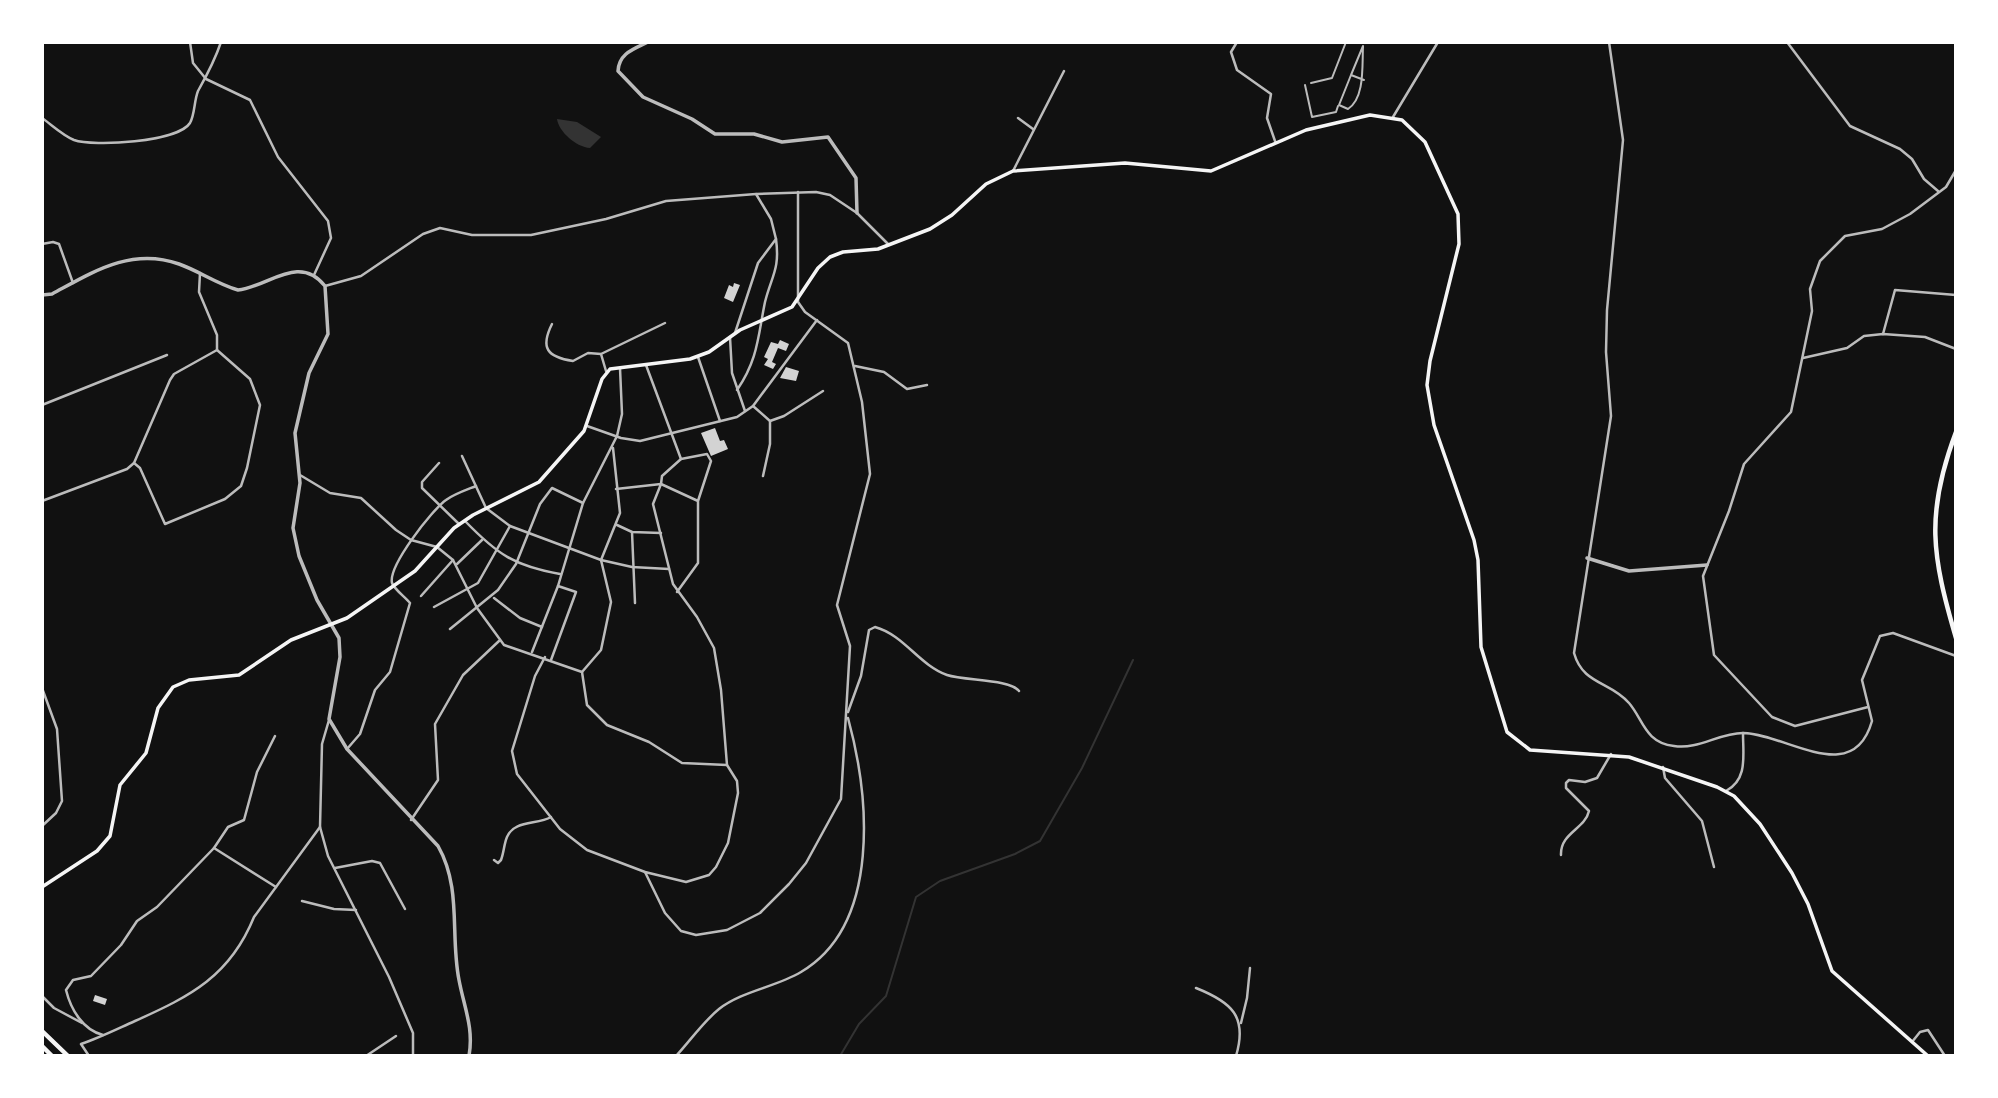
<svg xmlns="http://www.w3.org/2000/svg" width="1998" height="1098" font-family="'Titillium Web',sans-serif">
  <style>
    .water { fill: #333 }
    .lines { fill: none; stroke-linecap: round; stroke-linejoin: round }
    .stream { stroke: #333; stroke-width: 2 }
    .building { fill: #d3d3d3 }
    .pedestrian { stroke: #bcbcbc; stroke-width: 2 }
    .minor { stroke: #bcbcbc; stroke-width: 2.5 }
    .tertiary { stroke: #bcbcbc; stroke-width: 3.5 }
    .secondary { stroke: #f5f5f5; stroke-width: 3.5 }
    .trunk { stroke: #f5f5f5; stroke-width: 4.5 }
    .motorway { stroke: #f5f5f5; stroke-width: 4.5 }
  </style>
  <rect width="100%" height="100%" fill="#111"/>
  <path class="water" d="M 557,119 L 577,122 L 601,137 L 590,148 C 576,147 559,132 557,119 Z"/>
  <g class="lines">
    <path class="stream" d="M 840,1056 L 859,1024 L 886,996 L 916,897 L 940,881 L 1015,854 L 1040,841 L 1082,768 L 1133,660"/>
  </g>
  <g class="building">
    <path d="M 734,283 L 740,285 L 733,302 L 724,298 L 729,285 L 733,287 Z"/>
    <path d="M 780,340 L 789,344 L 786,351 L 778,348 L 772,362 L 776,364 L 773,369 L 764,365 L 768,359 L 764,357 L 771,342 L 778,344 Z"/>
    <path d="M 786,367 L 799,371 L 796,381 L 780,378 Z"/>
    <path d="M 715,428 L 720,441 L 724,440 L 728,449 L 711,456 L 701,433 Z"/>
    <path d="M 95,995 L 107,999 L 105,1005 L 93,1001 Z"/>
  </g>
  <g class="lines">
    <g class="pedestrian">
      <path d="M 1351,75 L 1339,105 L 1348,109 C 1365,98 1362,66 1363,47 L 1363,46 L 1351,75 L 1364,80"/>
      <path d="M 1311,83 L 1332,78 L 1346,42"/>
      <path d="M 1305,85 L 1312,117 L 1336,112 L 1338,106"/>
    </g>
    <g class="minor">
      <path d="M 190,42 L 193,63 L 206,79 L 250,100 L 278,157 L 328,221 L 331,238 L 314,275"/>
      <path d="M 1237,42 L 1231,52 L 1237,70 L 1271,94 L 1267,118 L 1275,141"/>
      <path d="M 1609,42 L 1623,140 L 1607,310 L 1606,352 L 1611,416 L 1574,653 C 1583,685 1610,681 1629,703 C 1643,719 1645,743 1674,746 C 1698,750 1719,733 1743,733"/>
      <path d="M 1787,42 L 1850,126 L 1900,149 L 1912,159 L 1924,179 L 1938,191"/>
      <path d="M 1393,117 L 1438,42"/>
      <path d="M 42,118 C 52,125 62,135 74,140 C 93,147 178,142 190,123 C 195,114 194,101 198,91 C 207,75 215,60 221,42"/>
      <path d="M 1018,118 L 1033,129"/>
      <path d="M 1013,171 L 1064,71"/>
      <path d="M 42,244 L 53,242 L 59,244 L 73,283"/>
      <path d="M 325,286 L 361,276 L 423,234 L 440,228 L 472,235 L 531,235 L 606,219 L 666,201 L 756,194 L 816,192 L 830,195 L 857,213 L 888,244"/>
      <path d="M 552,324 C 540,348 547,357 573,361 L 588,353 L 601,354"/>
      <path d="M 735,333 L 758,263 L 776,239 L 771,219 L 756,194"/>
      <path d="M 1883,334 L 1895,290 L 1956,295"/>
      <path d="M 730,337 L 732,373 L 745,411"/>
      <path d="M 698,357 L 720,421"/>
      <path d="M 1803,358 L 1847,348 L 1864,336 L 1883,334 L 1925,337 L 1956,349"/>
      <path d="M 646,365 L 681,459"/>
      <path d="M 855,366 L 884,372 L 907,389 L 927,385"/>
      <path d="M 606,371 L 601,354 L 665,323"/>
      <path d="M 737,390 C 758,360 758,336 765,302 C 772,275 780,269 776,239"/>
      <path d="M 42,405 L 167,355"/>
      <path d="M 753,406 L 770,421 L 770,444 L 763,476"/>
      <path d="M 770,421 L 784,416 L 823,391"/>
      <path d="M 587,426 L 621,438 L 640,441 L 737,417 L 753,406 L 817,320"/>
      <path d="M 462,456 L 486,508 L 510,526 L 601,560 L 632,567 L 669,569"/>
      <path d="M 134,463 L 140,468 L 165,524 L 225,499 L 241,486 L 247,468 L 260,405 L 250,379 L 217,350"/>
      <path d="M 439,463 L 422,482 L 422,488 L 459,524"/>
      <path d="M 300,475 L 330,493 L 361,498 L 396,530 L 411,540 L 437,547 L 453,560 L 477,608 L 504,645 L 582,672 L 587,705 L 607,725 L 649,742 L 682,763 L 727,765"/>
      <path d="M 42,501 L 127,469 L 134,463 L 170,380 L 174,374 L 217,350 L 217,335 L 199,292 L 200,273"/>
      <path d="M 465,521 C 497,554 514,566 560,574"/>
      <path d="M 617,525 L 632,532 L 661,533"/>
      <path d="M 632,532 L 635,603"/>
      <path d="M 457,564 L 482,540"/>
      <path d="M 677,592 L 698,563 L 698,501 L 661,484 L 662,476 L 681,459 L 707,454 L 711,461 L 698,501"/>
      <path d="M 421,596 L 453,560"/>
      <path d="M 494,598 L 520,618 L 542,627"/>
      <path d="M 434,607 L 478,583 L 510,526"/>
      <path d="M 450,629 L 498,590 L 516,564 L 540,504 L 552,488 L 583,503"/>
      <path d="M 532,652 L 558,586 L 583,503 L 617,436 L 622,414 L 620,368"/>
      <path d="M 545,657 L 535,676 L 512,751 L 517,774 L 560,829 L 587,850 L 645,872 L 686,882 L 709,875 L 716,867 L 728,843 L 738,793 L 737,781 L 727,765 L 721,690 L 714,648 L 697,617 L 673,584 L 653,504 L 661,484 L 616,489"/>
      <path d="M 551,660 L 576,592 L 558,586"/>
      <path d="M 582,672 L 601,650 L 611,602 L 601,560 L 620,513 L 613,448"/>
      <path d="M 42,688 L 57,729 L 62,801 L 56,813 L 42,826"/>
      <path d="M 1868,707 L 1795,726 L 1772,717 L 1714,655 L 1703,576 L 1729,511 L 1744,464 L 1791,412 L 1812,311 L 1810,289 L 1820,261 L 1845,236 L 1882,229 L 1910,214 L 1946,187 L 1956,170"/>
      <path d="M 848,712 L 861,676 L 869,630 L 875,627 C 904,635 919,665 947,675 C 965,681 1010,679 1019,691"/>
      <path d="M 329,720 L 322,744 L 320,827 L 328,856 L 389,977 L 413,1033 L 413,1056"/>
      <path d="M 347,749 L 360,734 L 375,690 L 390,672 L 410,603 C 405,597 394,589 392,583 C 388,566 432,510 446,500 C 454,494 466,490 476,486"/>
      <path d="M 1663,767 L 1665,778 L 1702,821 L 1714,867"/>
      <path d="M 1726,791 C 1748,779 1743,756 1743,733 C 1787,734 1853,788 1872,721 L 1862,680 L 1880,636 L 1893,633 L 1956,656"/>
      <path d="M 411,820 L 438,780 L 435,724 L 463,675 L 499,641"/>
      <path d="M 214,848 L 276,887"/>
      <path d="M 1561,855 C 1560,833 1585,829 1589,811 L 1566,788 L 1566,783 L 1569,780 L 1585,782 L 1597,778 L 1611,754"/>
      <path d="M 494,860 L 498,863 L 501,860 C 504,852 504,844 507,837 C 514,820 537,825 551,817"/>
      <path d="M 335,868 L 372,861 L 380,863 L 405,909"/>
      <path d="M 645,872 L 665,913 L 681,931 L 696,935 L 727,930 L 760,913 L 789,884 L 806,863 L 841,799 L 850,646 L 837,605 L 870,474 L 862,402 L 848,343 L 805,312 L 798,302 L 798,192"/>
      <path d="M 302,901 L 334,909 L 356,910"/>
      <path d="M 1196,988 C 1231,1002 1248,1016 1236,1056"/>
      <path d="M 42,996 L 54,1008 L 82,1023"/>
      <path d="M 1241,1023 L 1247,998 L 1250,968"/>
      <path d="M 103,1035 C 83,1030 71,1010 66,990 L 73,980 L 91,976 L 121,945 L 137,921 L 157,907 L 214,848 L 228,827 L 244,820 L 257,772 L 275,736"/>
      <path d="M 1912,1042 L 1920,1032 L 1928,1030 L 1945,1056 L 1956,1055"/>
      <path d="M 89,1056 L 81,1044 C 99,1038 117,1029 135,1021 C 191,996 230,976 254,917 L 320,827"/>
      <path d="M 366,1056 L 396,1036"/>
      <path d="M 676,1056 C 690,1041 703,1022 719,1009 C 742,991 776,987 801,972 C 882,924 869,795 848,718"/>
    </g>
    <g class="tertiary">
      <path d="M 648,42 C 634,49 619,53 618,71 L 643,97 L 692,119 L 715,134 L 754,134 L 782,142 L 828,137 L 856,178 L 857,213"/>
      <path d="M 42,295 L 52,294 C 93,272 131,247 179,264 C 199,271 217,284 238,290 C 268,287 299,253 325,286 L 328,334 L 309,373 L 295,433 L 300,483 L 293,528 L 299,556 L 317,600 L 339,638 L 340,657 L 329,719 L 347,749 L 438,846 C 462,888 450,935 459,980 C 464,1007 474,1028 469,1056"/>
      <path d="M 1587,558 L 1629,571 L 1707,565"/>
    </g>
    <path class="secondary" d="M 42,887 L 97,851 L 110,836 L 120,785 L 146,753 L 158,708 L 173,687 L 189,680 L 239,675 L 291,640 L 347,618 L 415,571 L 454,528 L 473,515 L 539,482 L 584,431 L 602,379 L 610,369 L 690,359 L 709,352 L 740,330 L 792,307 L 818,268 L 830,257 L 843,252 L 878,249 L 930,229 L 952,215 L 986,184 L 1013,171 L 1125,163 L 1211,171 L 1306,130 L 1370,115 L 1402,120 L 1425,142 L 1458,214 L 1459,244 L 1430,361 L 1427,385 L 1434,425 L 1474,540 L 1478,560 L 1481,647 L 1507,732 L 1530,750 L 1629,757 L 1717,787 L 1734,796 L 1760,824 L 1792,873 L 1808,904 L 1832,971 L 1928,1056"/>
    <path class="trunk" d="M 1956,432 C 1925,514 1932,556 1956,638"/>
    <g class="motorway">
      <path d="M 42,1031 L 68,1056"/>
      <path d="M 42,1046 L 52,1056"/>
    </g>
  </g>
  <rect width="1998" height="1098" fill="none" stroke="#ffffff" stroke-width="88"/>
</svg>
